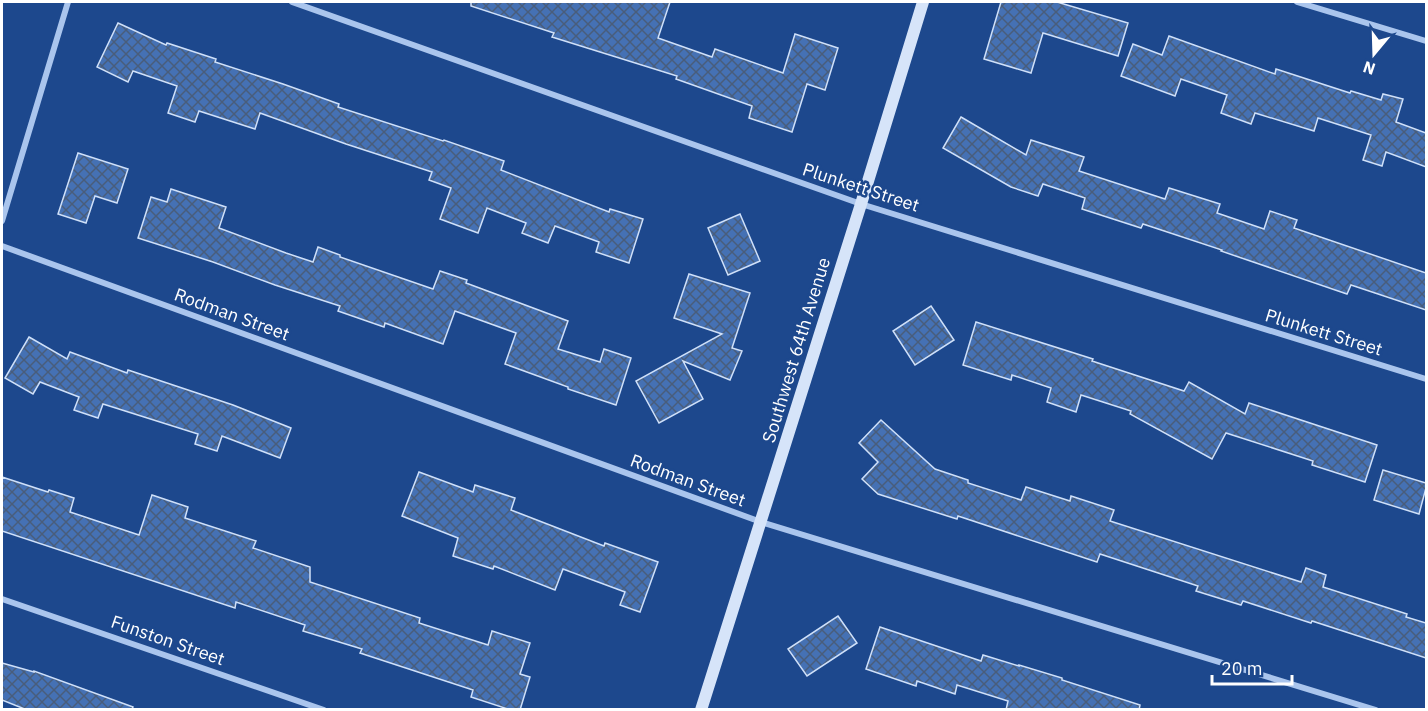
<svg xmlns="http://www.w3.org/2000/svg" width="1428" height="711" font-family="'IBM Plex Sans',sans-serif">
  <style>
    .building { fill: url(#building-cross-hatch); stroke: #cfe0f9; stroke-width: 1.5 }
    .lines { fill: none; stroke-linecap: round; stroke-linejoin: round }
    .street { stroke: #aac5ed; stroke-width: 6 }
    .secondary { stroke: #d6e4f9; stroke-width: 12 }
    .labels { text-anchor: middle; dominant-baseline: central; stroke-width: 5; stroke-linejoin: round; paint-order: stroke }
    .street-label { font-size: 18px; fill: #fff; stroke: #1d488d }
  </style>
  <defs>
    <pattern id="building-cross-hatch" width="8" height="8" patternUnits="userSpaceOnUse" patternTransform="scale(1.5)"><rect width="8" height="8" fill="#4571b4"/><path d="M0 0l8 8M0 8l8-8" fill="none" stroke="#495d7b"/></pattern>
  </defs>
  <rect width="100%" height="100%" fill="#1d488d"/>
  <g class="building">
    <path d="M 471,2 L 670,2 L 658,38 L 712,57 L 715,49 L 783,73 L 795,34 L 838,48 L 825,90 L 807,84 L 792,132 L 749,118 L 752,106 L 676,79 L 677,76 L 552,37 L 554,33 L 471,6 Z"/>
    <path d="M 1001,2 L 1057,2 L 1128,23 L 1118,56 L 1043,33 L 1031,73 L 984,59 Z"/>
    <path d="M 118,23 L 166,45 L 167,43 L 216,59 L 215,62 L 283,84 L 339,104 L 338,107 L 443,141 L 444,140 L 504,161 L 501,170 L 609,212 L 610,209 L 643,219 L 629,263 L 596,252 L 599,242 L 555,226 L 548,243 L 522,233 L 526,223 L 487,208 L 478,233 L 440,219 L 451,188 L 429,180 L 432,172 L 346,144 L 260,113 L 255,129 L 199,111 L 195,122 L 168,113 L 177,86 L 133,71 L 128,82 L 97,67 Z"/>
    <path d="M 1169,36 L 1275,74 L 1276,69 L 1350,93 L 1351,91 L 1381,100 L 1383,94 L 1403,99 L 1396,122 L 1426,133 L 1426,167 L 1386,152 L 1382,166 L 1363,160 L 1371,135 L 1318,118 L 1314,131 L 1255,113 L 1251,124 L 1221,113 L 1227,95 L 1181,79 L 1175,96 L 1121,76 L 1133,44 L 1162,55 Z"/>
    <path d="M 961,117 L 1026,155 L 1031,140 L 1084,157 L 1079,171 L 1165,199 L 1169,188 L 1220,204 L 1217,213 L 1264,229 L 1270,211 L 1297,220 L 1294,228 L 1426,273 L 1426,310 L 1351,285 L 1347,294 L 1221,251 L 1222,250 L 1143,224 L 1141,228 L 1082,209 L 1085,198 L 1043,184 L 1038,196 L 1011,187 L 943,148 Z"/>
    <path d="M 78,153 L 128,169 L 117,203 L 95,196 L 86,223 L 58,214 Z"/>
    <path d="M 171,189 L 226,207 L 219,228 L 286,253 L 313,262 L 318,247 L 340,255 L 340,257 L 433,289 L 440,271 L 467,280 L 466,283 L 568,321 L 558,349 L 600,362 L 604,349 L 631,358 L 616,405 L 568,389 L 568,387 L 505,364 L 516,333 L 455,311 L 443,344 L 385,323 L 384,327 L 338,311 L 340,306 L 275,285 L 213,262 L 138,238 L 151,197 L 167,202 Z"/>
    <path d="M 740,214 L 760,261 L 728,275 L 708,228 Z"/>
    <path d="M 689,274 L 750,293 L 732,348 L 742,351 L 730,380 L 683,361 L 703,399 L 659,423 L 636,381 L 722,334 L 674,318 Z"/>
    <path d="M 931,306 L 954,340 L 915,365 L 893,331 Z"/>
    <path d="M 976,322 L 1093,359 L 1092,361 L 1184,391 L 1189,382 L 1245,414 L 1249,403 L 1377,445 L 1365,482 L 1312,465 L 1313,461 L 1226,433 L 1212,459 L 1130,414 L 1131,411 L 1081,395 L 1076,412 L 1047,402 L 1051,388 L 1012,375 L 1011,380 L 963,365 Z"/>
    <path d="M 29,337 L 67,359 L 70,352 L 127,373 L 128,370 L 233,405 L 291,428 L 280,458 L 222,436 L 217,451 L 195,444 L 198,434 L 103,404 L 98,418 L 74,410 L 79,397 L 40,382 L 33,394 L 5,378 Z"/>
    <path d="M 881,420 L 935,469 L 968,480 L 968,483 L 1021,500 L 1026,487 L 1070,501 L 1071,496 L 1114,510 L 1110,521 L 1301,582 L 1306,568 L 1326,575 L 1323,587 L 1407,614 L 1406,617 L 1426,623 L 1426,658 L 1312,621 L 1311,623 L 1243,601 L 1241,605 L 1196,591 L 1198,586 L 1100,554 L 1097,562 L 958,516 L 957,519 L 878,494 L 862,479 L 878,462 L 859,443 Z"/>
    <path d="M 1383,470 L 1426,483 L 1426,488 L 1419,514 L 1374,500 Z"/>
    <path d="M 419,472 L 473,492 L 475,485 L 515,498 L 511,510 L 604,546 L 605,543 L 658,562 L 640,612 L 620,605 L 625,592 L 563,569 L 555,590 L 494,566 L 493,569 L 453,556 L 458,538 L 402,516 Z"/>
    <path d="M 2,477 L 48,492 L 49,490 L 74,498 L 70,512 L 139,535 L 152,495 L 188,507 L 185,518 L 256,541 L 253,548 L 310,567 L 310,582 L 420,618 L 419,623 L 488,645 L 492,631 L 530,643 L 520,674 L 530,677 L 520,710 L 511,710 L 471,697 L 473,690 L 360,653 L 362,649 L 303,631 L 305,625 L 236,602 L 235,608 L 2,531 Z"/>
    <path d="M 838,616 L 857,643 L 807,676 L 788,649 Z"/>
    <path d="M 880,627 L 981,661 L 983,655 L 1019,666 L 1019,665 L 1062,678 L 1062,680 L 1140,705 L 1139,710 L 1006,710 L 1008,701 L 957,685 L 955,694 L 917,681 L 916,686 L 866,669 Z"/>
    <path d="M 2,663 L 34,672 L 34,671 L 133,707 L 132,710 L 27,710 L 2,700 Z"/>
  </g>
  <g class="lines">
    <g class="street">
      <path d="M 292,2 L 861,204 L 1426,379"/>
      <path d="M 1297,2 L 1426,41"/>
      <path d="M 2,221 L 68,2"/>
      <path d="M 2,246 L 761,522 L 1376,710"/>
      <path d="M 2,599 L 324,710"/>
    </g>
    <path class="secondary" d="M 701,710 L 861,204 L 923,2"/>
  </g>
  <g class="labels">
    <g class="street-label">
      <text transform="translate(861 187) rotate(18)">Plunkett Street</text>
      <text transform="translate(232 314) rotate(20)">Rodman Street</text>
      <text transform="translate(1324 332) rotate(17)">Plunkett Street</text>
      <text transform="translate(796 350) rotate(-73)">Southwest 64th Avenue</text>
      <text transform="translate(688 480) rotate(20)">Rodman Street</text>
      <text transform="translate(168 640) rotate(19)">Funston Street</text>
    </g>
  </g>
  <rect width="1428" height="711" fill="none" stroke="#ffffff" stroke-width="6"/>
  <g transform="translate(1374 54) rotate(199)" stroke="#1d488d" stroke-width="4.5" paint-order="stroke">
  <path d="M0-4.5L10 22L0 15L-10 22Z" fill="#ffffff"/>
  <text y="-9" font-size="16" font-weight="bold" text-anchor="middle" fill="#ffffff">N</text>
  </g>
  <path d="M1212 675v9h80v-9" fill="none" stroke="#ffffff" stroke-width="3"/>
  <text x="1221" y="675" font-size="18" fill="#ffffff" stroke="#1d488d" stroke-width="4.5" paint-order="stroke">20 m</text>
</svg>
